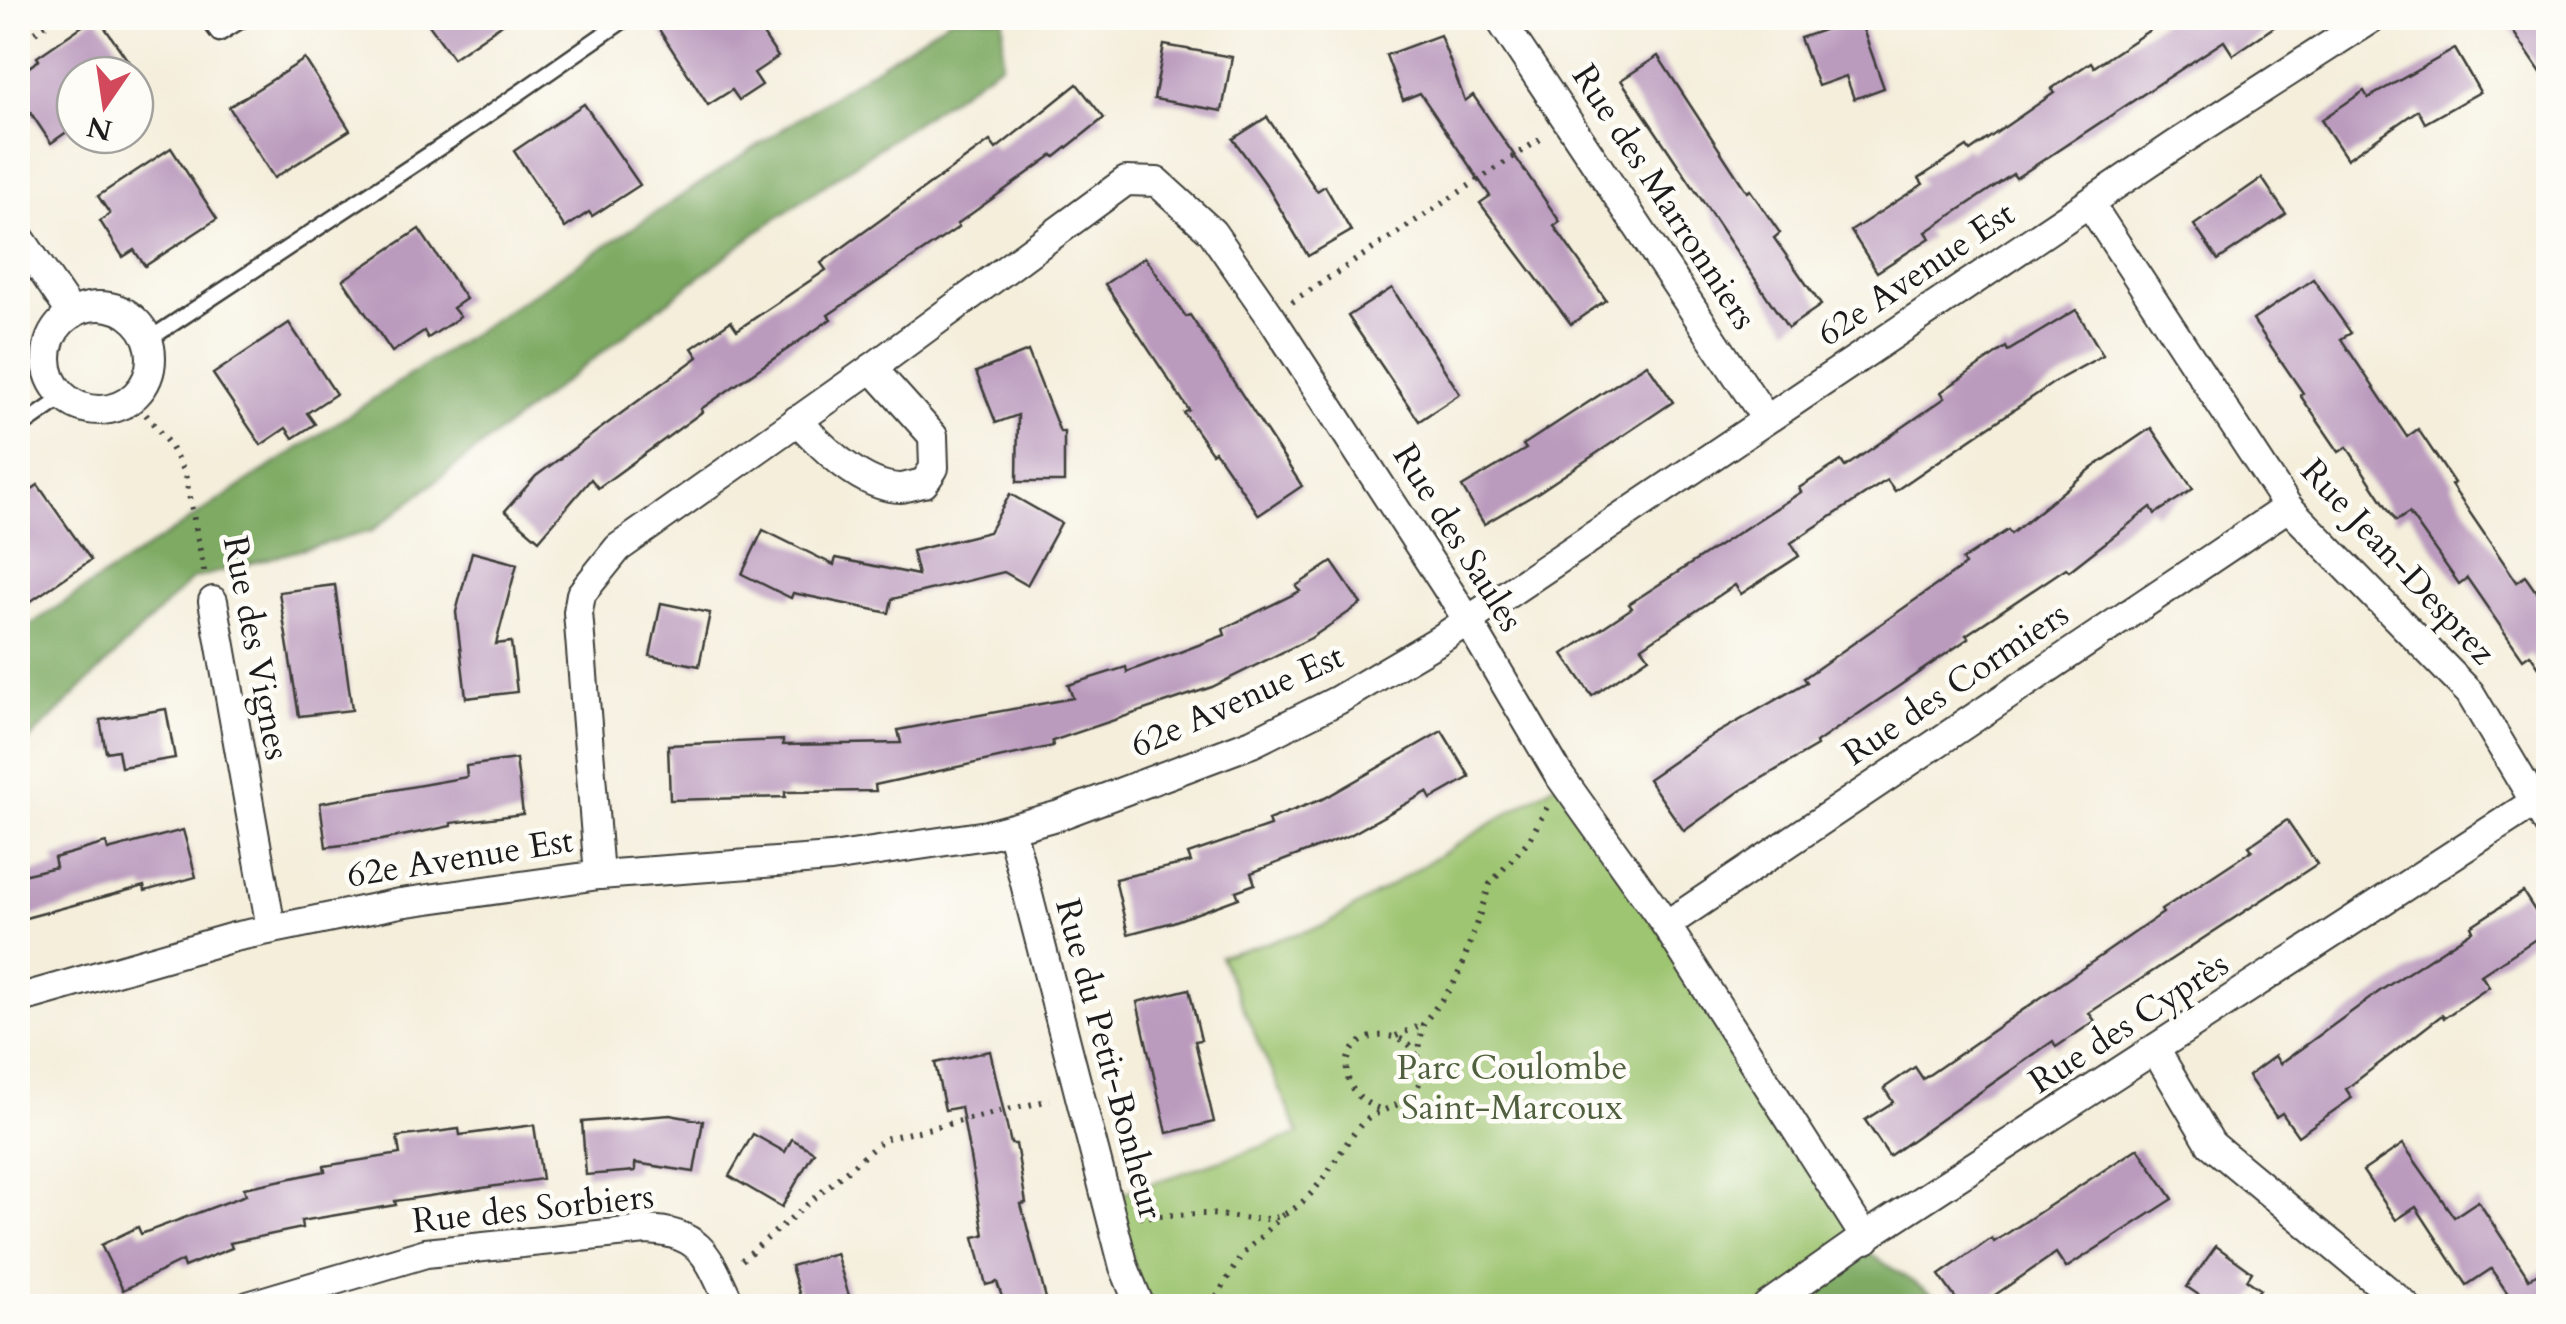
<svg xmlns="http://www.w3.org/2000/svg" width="2566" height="1324" font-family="Cardo,serif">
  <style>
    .green { fill: #9ec571; stroke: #5d7046; stroke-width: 2.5 }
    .forest { fill: #7eaa63; stroke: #4d6340; stroke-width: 2.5 }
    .building { fill: #ba9abd }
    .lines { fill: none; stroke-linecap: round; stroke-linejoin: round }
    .service-casing { stroke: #3c3c39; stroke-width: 19 }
    .minor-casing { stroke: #3c3c39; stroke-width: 32 }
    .path { stroke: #3c3c39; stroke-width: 6; stroke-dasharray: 2.5 8; stroke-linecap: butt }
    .service { stroke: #fff; stroke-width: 14 }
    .minor { stroke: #fff; stroke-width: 28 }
    .labels { text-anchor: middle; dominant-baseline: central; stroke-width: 9; stroke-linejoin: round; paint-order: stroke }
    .street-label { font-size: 35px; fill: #1c1c1c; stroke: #fdfcf7 }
    .park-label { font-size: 35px; fill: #50603e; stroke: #fdfcf7 }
  </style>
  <rect width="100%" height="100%" fill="#fdfcf7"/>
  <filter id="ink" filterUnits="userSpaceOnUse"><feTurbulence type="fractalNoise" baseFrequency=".01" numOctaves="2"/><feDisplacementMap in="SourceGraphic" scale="20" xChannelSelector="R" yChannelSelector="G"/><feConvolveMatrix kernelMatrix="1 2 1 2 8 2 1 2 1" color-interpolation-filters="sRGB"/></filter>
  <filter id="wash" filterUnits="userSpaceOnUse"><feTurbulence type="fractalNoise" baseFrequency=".0048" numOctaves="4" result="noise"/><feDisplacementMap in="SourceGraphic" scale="40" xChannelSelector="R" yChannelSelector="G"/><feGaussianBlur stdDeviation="2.25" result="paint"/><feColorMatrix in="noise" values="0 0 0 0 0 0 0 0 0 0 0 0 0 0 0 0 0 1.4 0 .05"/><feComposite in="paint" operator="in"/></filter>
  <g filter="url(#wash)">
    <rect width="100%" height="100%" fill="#f4eedb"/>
    <path class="green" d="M 1562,780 L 1862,1239 L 1764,1306 L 1147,1306 L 1111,1197 L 1299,1134 L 1220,956 L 1324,926 Z"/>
    <g class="forest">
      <path d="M 951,18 L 1004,18 L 1002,63 L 761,229 L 372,531 L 192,579 L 18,751 L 18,633 Z"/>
      <path d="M 1866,1251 L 1949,1306 L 1806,1306 Z"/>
    </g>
    <g id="blocks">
      <g class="building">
        <path d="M 94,18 L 98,18 L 138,75 L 75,75 L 75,126 L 51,143 L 18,94 L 18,75 L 39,60 L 37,57 Z"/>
        <path d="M 424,18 L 511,18 L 453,58 Z"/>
        <path d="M 674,18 L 752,18 L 778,57 L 754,73 L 762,85 L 739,100 L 732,90 L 708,105 L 658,28 Z"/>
        <path d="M 1859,18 L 1884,88 L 1854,99 L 1846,76 L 1818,86 L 1800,38 Z"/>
        <path d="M 2168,18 L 2287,18 L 2233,55 L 2224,41 L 2016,178 L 2013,174 L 1926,232 L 1930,238 L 1877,272 L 1851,231 L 1923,184 L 1919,178 L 1967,147 L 1970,151 L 2054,93 L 2051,89 L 2091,62 L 2094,67 Z"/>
        <path d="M 2504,18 L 2548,18 L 2548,83 Z"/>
        <path d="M 1440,35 L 1465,101 L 1473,95 L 1560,222 L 1554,226 L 1606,300 L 1571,324 L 1480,203 L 1490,196 L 1420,93 L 1403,100 L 1386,55 Z"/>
        <path d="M 1164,45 L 1232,57 L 1222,111 L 1154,99 Z"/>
        <path d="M 2455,49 L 2480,92 L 2425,123 L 2418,110 L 2347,159 L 2321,120 L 2364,91 L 2368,98 Z"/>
        <path d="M 1658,56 L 1747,192 L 1750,190 L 1780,233 L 1774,238 L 1821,305 L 1788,328 L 1621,80 Z"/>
        <path d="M 305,59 L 350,130 L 274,178 L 229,107 Z"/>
        <path d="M 1077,84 L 1104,118 L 1055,157 L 1053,155 L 957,224 L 959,227 L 828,315 L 831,319 L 701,409 L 702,412 L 598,488 L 591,479 L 539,540 L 505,511 L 536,476 L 698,357 L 692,348 L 731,321 L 737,330 L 826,270 L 821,263 L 990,141 L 996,149 Z"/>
        <path d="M 584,104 L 640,185 L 592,216 L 589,212 L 565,228 L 514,151 Z"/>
        <path d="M 1267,117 L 1317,191 L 1325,186 L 1351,231 L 1308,256 L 1265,183 L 1233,139 Z"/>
        <path d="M 171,148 L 217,219 L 145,266 L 134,250 L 123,257 L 100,221 L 110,214 L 98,196 Z"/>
        <path d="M 2262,178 L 2286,214 L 2218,260 L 2194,225 Z"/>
        <path d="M 419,229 L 466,299 L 453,308 L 460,317 L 428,338 L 424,331 L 392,352 L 343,280 Z"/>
        <path d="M 1145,257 L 1186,317 L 1190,315 L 1302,486 L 1259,515 L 1215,451 L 1212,453 L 1184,413 L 1189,410 L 1105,284 Z"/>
        <path d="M 2313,279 L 2351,333 L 2341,339 L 2407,437 L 2418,429 L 2454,483 L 2451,485 L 2517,582 L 2525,576 L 2548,609 L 2548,680 L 2530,654 L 2523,659 L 2467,578 L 2459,584 L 2409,513 L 2396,521 L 2347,447 L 2339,452 L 2300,395 L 2303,393 L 2253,320 Z"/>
        <path d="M 1392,288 L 1460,394 L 1419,421 L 1348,316 Z"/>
        <path d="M 2076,310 L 2103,355 L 2056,381 L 1895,491 L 1887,480 L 1791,543 L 1799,556 L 1741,594 L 1735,585 L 1642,647 L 1649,657 L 1592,696 L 1563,654 L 1632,608 L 1629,604 L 1801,492 L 1799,488 L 1841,461 L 1845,467 L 1945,398 L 1941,392 L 2006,347 L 2008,351 Z"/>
        <path d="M 289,323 L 336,394 L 307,413 L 315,424 L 293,438 L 286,428 L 261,445 L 213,374 Z"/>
        <path d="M 1028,351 L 1060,432 L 1064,432 L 1064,482 L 1017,482 L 1018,415 L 996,423 L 976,372 Z"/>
        <path d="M 1647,364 L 1673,402 L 1539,492 L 1484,524 L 1462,487 L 1526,449 L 1523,445 Z"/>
        <path d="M 2151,428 L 2193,489 L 2155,514 L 2151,507 L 2069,571 L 2066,568 L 1966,635 L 1969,638 L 1816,743 L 1817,746 L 1740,791 L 1684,831 L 1648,779 L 1705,740 L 1807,682 L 1804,678 L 1965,565 L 1962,560 L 2008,530 L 2011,534 L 2092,468 Z"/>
        <path d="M 38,485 L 91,560 L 18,610 L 18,499 Z"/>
        <path d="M 1010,494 L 1061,523 L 1027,585 L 1004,572 L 892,599 L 889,613 L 793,593 L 791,598 L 742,574 L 763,530 L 834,565 L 836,558 L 918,575 L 912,551 L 989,532 Z"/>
        <path d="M 472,552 L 517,564 L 496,644 L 511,642 L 517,692 L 466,698 L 456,612 Z"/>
        <path d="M 1332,562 L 1361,604 L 1311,638 L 1212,687 L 1052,741 L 1053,746 L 875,785 L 876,791 L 785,792 L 785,797 L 670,800 L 668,745 L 783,740 L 783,745 L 901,743 L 898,730 L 1073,698 L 1068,685 L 1126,667 L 1127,672 L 1225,635 L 1223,629 L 1300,591 L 1296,586 Z"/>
        <path d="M 335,585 L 352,710 L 299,716 L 279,592 Z"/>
        <path d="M 661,603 L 710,613 L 699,666 L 650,656 Z"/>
        <path d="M 166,709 L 175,758 L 121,767 L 118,750 L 106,752 L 100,720 Z"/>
        <path d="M 1442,731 L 1470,777 L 1431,799 L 1427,792 L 1350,835 L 1251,873 L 1255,884 L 1236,891 L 1239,898 L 1173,922 L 1128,934 L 1115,879 L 1191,862 L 1188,854 L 1270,826 L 1268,820 L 1325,798 Z"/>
        <path d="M 516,759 L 523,814 L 451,823 L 451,826 L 382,840 L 326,847 L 320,803 L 467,777 L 466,766 Z"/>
        <path d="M 2287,820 L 2317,864 L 2089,1013 L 2095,1021 L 2056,1047 L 2053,1041 L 1889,1156 L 1865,1120 L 1893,1102 L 1884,1088 L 1915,1067 L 1923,1079 L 2163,913 L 2161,910 L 2252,850 L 2249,846 Z"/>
        <path d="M 183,830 L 196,877 L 145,891 L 144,886 L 18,920 L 18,876 L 56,867 L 54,858 L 106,843 L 108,850 Z"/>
        <path d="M 2523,892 L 2548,931 L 2481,975 L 2489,987 L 2444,1018 L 2442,1015 L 2346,1089 L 2352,1098 L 2298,1136 L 2282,1113 L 2276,1117 L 2248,1076 L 2275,1056 L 2280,1064 L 2380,991 L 2473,930 L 2471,926 Z"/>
        <path d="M 1189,989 L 1201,1040 L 1195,1041 L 1214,1122 L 1167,1133 L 1137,1002 Z"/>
        <path d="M 990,1051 L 1011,1144 L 1016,1144 L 1026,1203 L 1021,1204 L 1048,1306 L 1005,1306 L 997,1282 L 986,1285 L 974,1237 L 984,1235 L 961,1107 L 945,1110 L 935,1063 Z"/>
        <path d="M 670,1115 L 703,1121 L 694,1172 L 635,1163 L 635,1171 L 586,1175 L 582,1122 Z"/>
        <path d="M 534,1125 L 542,1179 L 395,1201 L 396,1205 L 301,1221 L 302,1228 L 230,1243 L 232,1248 L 184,1267 L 182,1261 L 123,1290 L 101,1245 L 138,1227 L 141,1234 L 246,1195 L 244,1188 L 325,1171 L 324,1166 L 400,1154 L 397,1137 L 459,1129 L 460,1135 Z"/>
        <path d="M 753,1134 L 785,1152 L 792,1139 L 814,1152 L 782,1207 L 729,1176 Z"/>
        <path d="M 2403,1144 L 2454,1217 L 2478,1201 L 2529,1279 L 2548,1266 L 2548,1306 L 2489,1306 L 2508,1294 L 2491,1269 L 2467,1285 L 2416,1207 L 2396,1220 L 2363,1171 Z"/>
        <path d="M 2138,1148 L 2173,1199 L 2066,1268 L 2056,1253 L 1979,1306 L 1961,1306 L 1939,1275 L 1992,1238 L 1994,1242 Z"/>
        <path d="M 2216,1246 L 2252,1272 L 2247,1280 L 2260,1289 L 2247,1306 L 2215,1306 L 2187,1287 Z"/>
        <path d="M 836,1253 L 852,1306 L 803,1306 L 791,1266 Z"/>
      </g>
    </g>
  </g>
  <g filter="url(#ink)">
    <use href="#blocks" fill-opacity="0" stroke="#3c3c39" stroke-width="2.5"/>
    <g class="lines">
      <g class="service-casing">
        <g id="service">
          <path d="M 207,18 L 219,34 L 245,18"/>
          <path d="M 148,340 L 460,134 L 627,18"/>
          <path d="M 18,429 L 64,397"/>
        </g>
      </g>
      <g class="minor-casing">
        <g id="minor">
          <path d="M 1499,18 L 1766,419"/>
          <path d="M 2090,204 L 2288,507 L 2470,693 L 2548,824"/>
          <path d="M 18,235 L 72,314"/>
          <circle cx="99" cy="358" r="52"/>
          <path d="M 797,420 C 821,446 862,488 901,488 C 908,487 917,484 924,483 L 934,468 L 933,436 L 872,368"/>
          <path d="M 213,601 L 271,928"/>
          <path d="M 1011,829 L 1124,1267 L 1140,1306"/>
          <path d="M 599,875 L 578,612 L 581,594 L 618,548 L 872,368 L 1126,181 L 1157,182 L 1212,232 L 1271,317 L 1467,619 L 1559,775 L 1666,925 L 1866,1239"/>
          <path d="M 1666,925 L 2288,507"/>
          <path d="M 18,999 L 234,937 L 400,903 L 599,875 L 831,858 L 987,835 L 1060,815 L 1252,743 L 1338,700 L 1436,642 L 2175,145 L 2372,18"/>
          <path d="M 2156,1051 L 2211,1144 L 2406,1306"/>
          <path d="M 248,1306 L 426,1253 L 646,1230 C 704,1232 709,1260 731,1306"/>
          <path d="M 1767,1306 L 1862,1239 L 2533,803"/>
        </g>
      </g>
      <g class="path">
        <path d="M 18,44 L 55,18"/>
        <path d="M 1292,302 L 1545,136"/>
        <path d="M 133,398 L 169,444 L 185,474 L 205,576"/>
        <path d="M 1396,1036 L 1421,1025"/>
        <path d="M 1418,1057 L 1423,1024 L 1453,985 L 1462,966 L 1490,884 L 1530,839 L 1547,807"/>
        <path d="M 1139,1217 C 1162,1216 1185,1214 1208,1214 C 1232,1215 1262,1225 1285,1214 C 1319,1197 1336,1154 1359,1127 C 1378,1103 1424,1109 1420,1069 C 1420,1060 1414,1048 1406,1042 C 1399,1037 1386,1035 1377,1036 C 1334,1042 1338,1099 1382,1109"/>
        <path d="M 742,1260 L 884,1139 L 1050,1100"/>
        <path d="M 1211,1306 L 1241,1256 L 1284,1214"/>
      </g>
      <use href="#service" class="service"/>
      <use href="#minor" class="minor"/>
    </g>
  </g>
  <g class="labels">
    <g class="street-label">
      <text transform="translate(1664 197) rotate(57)">Rue des Marronniers</text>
      <text transform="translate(1916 274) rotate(-34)">62e Avenue Est</text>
      <text transform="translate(1458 538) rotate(58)">Rue des Saules</text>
      <text transform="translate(2398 562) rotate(47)">Rue Jean-Desprez</text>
      <text transform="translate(256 648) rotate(79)">Rue des Vignes</text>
      <text transform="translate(1956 684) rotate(-34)">Rue des Cormiers</text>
      <text transform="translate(1237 701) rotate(-24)">62e Avenue Est</text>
      <text transform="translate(460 858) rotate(-9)">62e Avenue Est</text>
      <text transform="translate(2129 1023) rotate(-33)">Rue des Cyprès</text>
      <text transform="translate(1109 1059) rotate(75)">Rue du Petit-Bonheur</text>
      <text transform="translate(533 1209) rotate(-6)">Rue des Sorbiers</text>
    </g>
    <g class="park-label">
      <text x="1512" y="1068">Parc Coulombe<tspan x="1512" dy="40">Saint-Marcoux</tspan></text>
    </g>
  </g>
  <rect width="2566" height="1324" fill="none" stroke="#fdfcf7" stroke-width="60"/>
  <g transform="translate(105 105) rotate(193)"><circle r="48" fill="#fdfcf7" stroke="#a3a29f" stroke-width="2.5"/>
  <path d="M0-8L18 38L0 25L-18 38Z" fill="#d1495b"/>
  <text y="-15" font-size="28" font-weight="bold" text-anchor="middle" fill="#1c1c1c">N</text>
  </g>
</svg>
